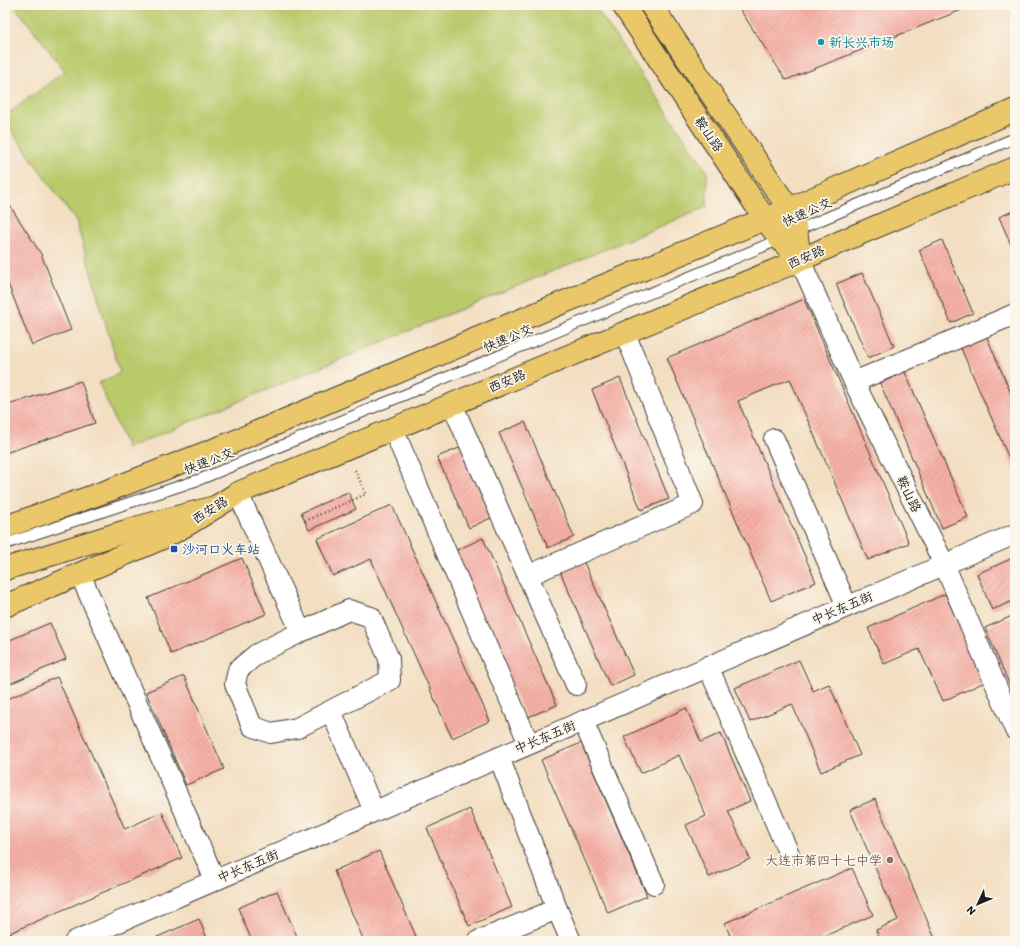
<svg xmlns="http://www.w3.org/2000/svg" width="1020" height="946" font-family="Itim,'LXGW WenKai TC',sans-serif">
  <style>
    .grass { fill: #bac96b; stroke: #6b7244 }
    .building { fill: url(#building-hatch) }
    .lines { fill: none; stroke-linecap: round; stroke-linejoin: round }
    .service-casing { stroke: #3c3935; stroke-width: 12 }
    .minor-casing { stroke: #3c3935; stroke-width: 22 }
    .primary-casing { stroke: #3c3935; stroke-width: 24 }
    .trunk-casing { stroke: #3c3935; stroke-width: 24 }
    .path { stroke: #3c3935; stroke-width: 2.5; stroke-dasharray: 1 3; stroke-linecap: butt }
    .service { stroke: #fff; stroke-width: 10 }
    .minor { stroke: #fff; stroke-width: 20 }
    .primary { stroke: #eac769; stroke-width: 22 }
    .trunk { stroke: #eac769; stroke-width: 22 }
    .culture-dot { fill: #0f9aa8; stroke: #fbf7ec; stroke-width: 1.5 }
    .transit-dot { fill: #1a4fb4; stroke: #fbf7ec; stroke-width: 1.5 }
    .education-dot { fill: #8d6e63; stroke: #fbf7ec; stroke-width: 1.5 }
    .labels { text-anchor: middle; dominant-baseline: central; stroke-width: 3.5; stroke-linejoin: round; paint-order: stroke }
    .culture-label { font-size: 13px; fill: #0d838f; stroke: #fbf7ec; text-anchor: start }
    .street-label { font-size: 13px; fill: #1c1c1c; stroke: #fbf7ec }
    .transit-label { font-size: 13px; fill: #164399; stroke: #fbf7ec; text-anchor: start }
    .education-label { font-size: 13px; fill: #785e54; stroke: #fbf7ec; text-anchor: end }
  </style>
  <defs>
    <pattern id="building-hatch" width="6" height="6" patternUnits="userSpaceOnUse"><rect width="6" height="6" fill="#f6b0a6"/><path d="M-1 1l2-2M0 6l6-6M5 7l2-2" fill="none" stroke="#d2978e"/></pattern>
  </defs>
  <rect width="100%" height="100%" fill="#fbf7ec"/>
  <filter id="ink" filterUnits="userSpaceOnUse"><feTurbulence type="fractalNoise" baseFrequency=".025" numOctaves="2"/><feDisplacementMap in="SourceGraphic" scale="8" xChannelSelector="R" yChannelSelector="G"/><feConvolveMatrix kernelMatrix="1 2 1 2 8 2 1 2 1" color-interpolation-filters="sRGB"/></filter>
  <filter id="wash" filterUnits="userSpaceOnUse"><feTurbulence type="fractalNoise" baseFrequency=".012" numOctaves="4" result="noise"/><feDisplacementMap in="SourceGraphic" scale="16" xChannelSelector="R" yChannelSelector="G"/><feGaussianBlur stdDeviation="0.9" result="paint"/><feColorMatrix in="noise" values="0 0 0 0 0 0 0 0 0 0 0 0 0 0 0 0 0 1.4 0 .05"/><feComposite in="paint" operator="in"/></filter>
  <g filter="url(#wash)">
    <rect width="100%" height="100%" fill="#f3dec1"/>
    <path class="grass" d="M 14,5 L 594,5 L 707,171 L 707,207 L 127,448 L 99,383 L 120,373 L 76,221 L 5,122 L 5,116 L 65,71 Z"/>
    <g id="blocks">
      <g class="building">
        <path d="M 737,5 L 974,5 L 786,80 Z"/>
        <path d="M 5,198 L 41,254 L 71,330 L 32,345 L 5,276 Z"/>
        <path d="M 1015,210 L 1015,254 L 999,217 Z"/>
        <path d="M 942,240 L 973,313 L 951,323 L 919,250 Z"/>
        <path d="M 862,273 L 894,346 L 868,358 L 836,284 Z"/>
        <path d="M 804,299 L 909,543 L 868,560 L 790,379 L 738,401 L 816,582 L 771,601 L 667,358 Z"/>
        <path d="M 986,335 L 1015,403 L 1015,472 L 960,346 Z"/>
        <path d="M 905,372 L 968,517 L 942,528 L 880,383 Z"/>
        <path d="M 620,378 L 669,499 L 641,510 L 592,390 Z"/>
        <path d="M 81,381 L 95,423 L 5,453 L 5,406 Z"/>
        <path d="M 525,422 L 574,537 L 548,548 L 499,433 Z"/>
        <path d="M 464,446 L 495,516 L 469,528 L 437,457 Z"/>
        <path d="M 348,492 L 356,509 L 309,530 L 301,513 Z"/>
        <path d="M 392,505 L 490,721 L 452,738 L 371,559 L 333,576 L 317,539 Z"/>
        <path d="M 483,538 L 557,705 L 526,718 L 453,552 Z"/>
        <path d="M 1015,557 L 1015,600 L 992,610 L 977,574 Z"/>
        <path d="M 242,558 L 266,614 L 171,654 L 148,598 Z"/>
        <path d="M 582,558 L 634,675 L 610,686 L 559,569 Z"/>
        <path d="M 945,594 L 985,682 L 943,701 L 919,649 L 884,664 L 868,628 Z"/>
        <path d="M 1014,615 L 1015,618 L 1015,686 L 1011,688 L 985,628 Z"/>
        <path d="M 50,623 L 66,659 L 5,686 L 5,642 Z"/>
        <path d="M 799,660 L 813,691 L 829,684 L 860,755 L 821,772 L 792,704 L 750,722 L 735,688 Z"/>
        <path d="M 184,676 L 224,769 L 186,785 L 146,692 Z"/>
        <path d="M 57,677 L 125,829 L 162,812 L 182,858 L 5,935 L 5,700 Z"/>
        <path d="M 686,708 L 701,742 L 721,733 L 750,801 L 728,811 L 750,859 L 709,877 L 686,825 L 706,816 L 679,755 L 641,773 L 624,737 Z"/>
        <path d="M 581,743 L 647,896 L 608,913 L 541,760 Z"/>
        <path d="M 875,799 L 936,941 L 881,941 L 876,930 L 898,920 L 850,810 Z"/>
        <path d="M 470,809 L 512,907 L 469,926 L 427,828 Z"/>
        <path d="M 379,851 L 418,941 L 364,941 L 334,871 Z"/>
        <path d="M 852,868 L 873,915 L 820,938 L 821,941 L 732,941 L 725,923 Z"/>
        <path d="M 277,891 L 299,941 L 252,941 L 238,908 Z"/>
        <path d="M 199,919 L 208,941 L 148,941 Z"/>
      </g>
    </g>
  </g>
  <g filter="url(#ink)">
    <use href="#blocks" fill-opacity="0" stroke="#3c3935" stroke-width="1"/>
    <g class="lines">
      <g class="service-casing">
        <g id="service">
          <path d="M 795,231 L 1015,138"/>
          <path d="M 5,544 L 201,479 L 781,239"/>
        </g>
      </g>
      <g class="minor-casing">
        <g id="minor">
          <path d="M 800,260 L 854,382 L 944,564 L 1015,730"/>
          <path d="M 854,382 L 1015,314"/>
          <path d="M 452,404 L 576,685"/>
          <path d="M 393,429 L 529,744"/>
          <path d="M 774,439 L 847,606"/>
          <path d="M 238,493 L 301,632 L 257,654 L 238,670 L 235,684 L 252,726 L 271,733 L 297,728 L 390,680 L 389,659 L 371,617 L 349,610 L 301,632"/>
          <path d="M 80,574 L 215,880"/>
          <path d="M 527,576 L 693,504 L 625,333"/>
          <path d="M 708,666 L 789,854"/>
          <path d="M 331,711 L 374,811"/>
          <path d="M 583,721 L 654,884"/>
          <path d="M 557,909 L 571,941"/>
          <path d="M 75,941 L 1015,534"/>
          <path d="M 478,941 L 557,909 L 499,757"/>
        </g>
      </g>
      <g class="primary-casing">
        <g id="primary">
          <path d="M 623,5 L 765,219 L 780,239 L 800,260"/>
          <path d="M 651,5 L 789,209 L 796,230 L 800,260"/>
          <path d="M 5,527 L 107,491 L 231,443 L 511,324 L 789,209 L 1015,110"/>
          <path d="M 5,606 L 165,537 L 190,523 L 238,493 L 800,260 L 847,239 L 1015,168"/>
        </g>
      </g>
      <g class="trunk-casing">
        <path id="trunk" d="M 5,569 L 139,527 L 215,507"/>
      </g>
      <path class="path" d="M 305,521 L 366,494 L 354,468"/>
      <use href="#service" class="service"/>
      <use href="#minor" class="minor"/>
      <use href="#primary" class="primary"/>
      <use href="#trunk" class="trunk"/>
    </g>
  </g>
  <circle class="culture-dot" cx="821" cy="42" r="4"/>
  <rect class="transit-dot" x="170" y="545" width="8" height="8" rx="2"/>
  <circle class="education-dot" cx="890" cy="860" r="4"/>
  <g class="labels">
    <g class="culture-label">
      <text x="829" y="42">新长兴市场</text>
    </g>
    <g class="street-label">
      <text transform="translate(709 134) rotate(56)">鞍山路</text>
      <text transform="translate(807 212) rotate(-24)">快速公交</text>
      <text transform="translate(806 257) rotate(-24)">西安路</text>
      <text transform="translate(508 338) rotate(-23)">快速公交</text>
      <text transform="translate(507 381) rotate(-23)">西安路</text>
      <text transform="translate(209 461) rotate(-21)">快速公交</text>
      <text transform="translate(909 494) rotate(64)">鞍山路</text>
      <text transform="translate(210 510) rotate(-32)">西安路</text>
      <text transform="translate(842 608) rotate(-23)">中长东五街</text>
      <text transform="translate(545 737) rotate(-23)">中长东五街</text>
      <text transform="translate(248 866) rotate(-23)">中长东五街</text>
    </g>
    <g class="transit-label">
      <text x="182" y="549">沙河口火车站</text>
    </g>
    <g class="education-label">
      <text x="882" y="860">大连市第四十七中学</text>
    </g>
  </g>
  <rect width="1020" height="946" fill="none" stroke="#fbf7ec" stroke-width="20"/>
  <g transform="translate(978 904) rotate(226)" stroke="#fbf7ec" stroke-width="3" paint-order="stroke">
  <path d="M0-3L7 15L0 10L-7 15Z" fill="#1c1c1c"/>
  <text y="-6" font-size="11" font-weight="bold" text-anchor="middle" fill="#1c1c1c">N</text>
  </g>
</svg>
